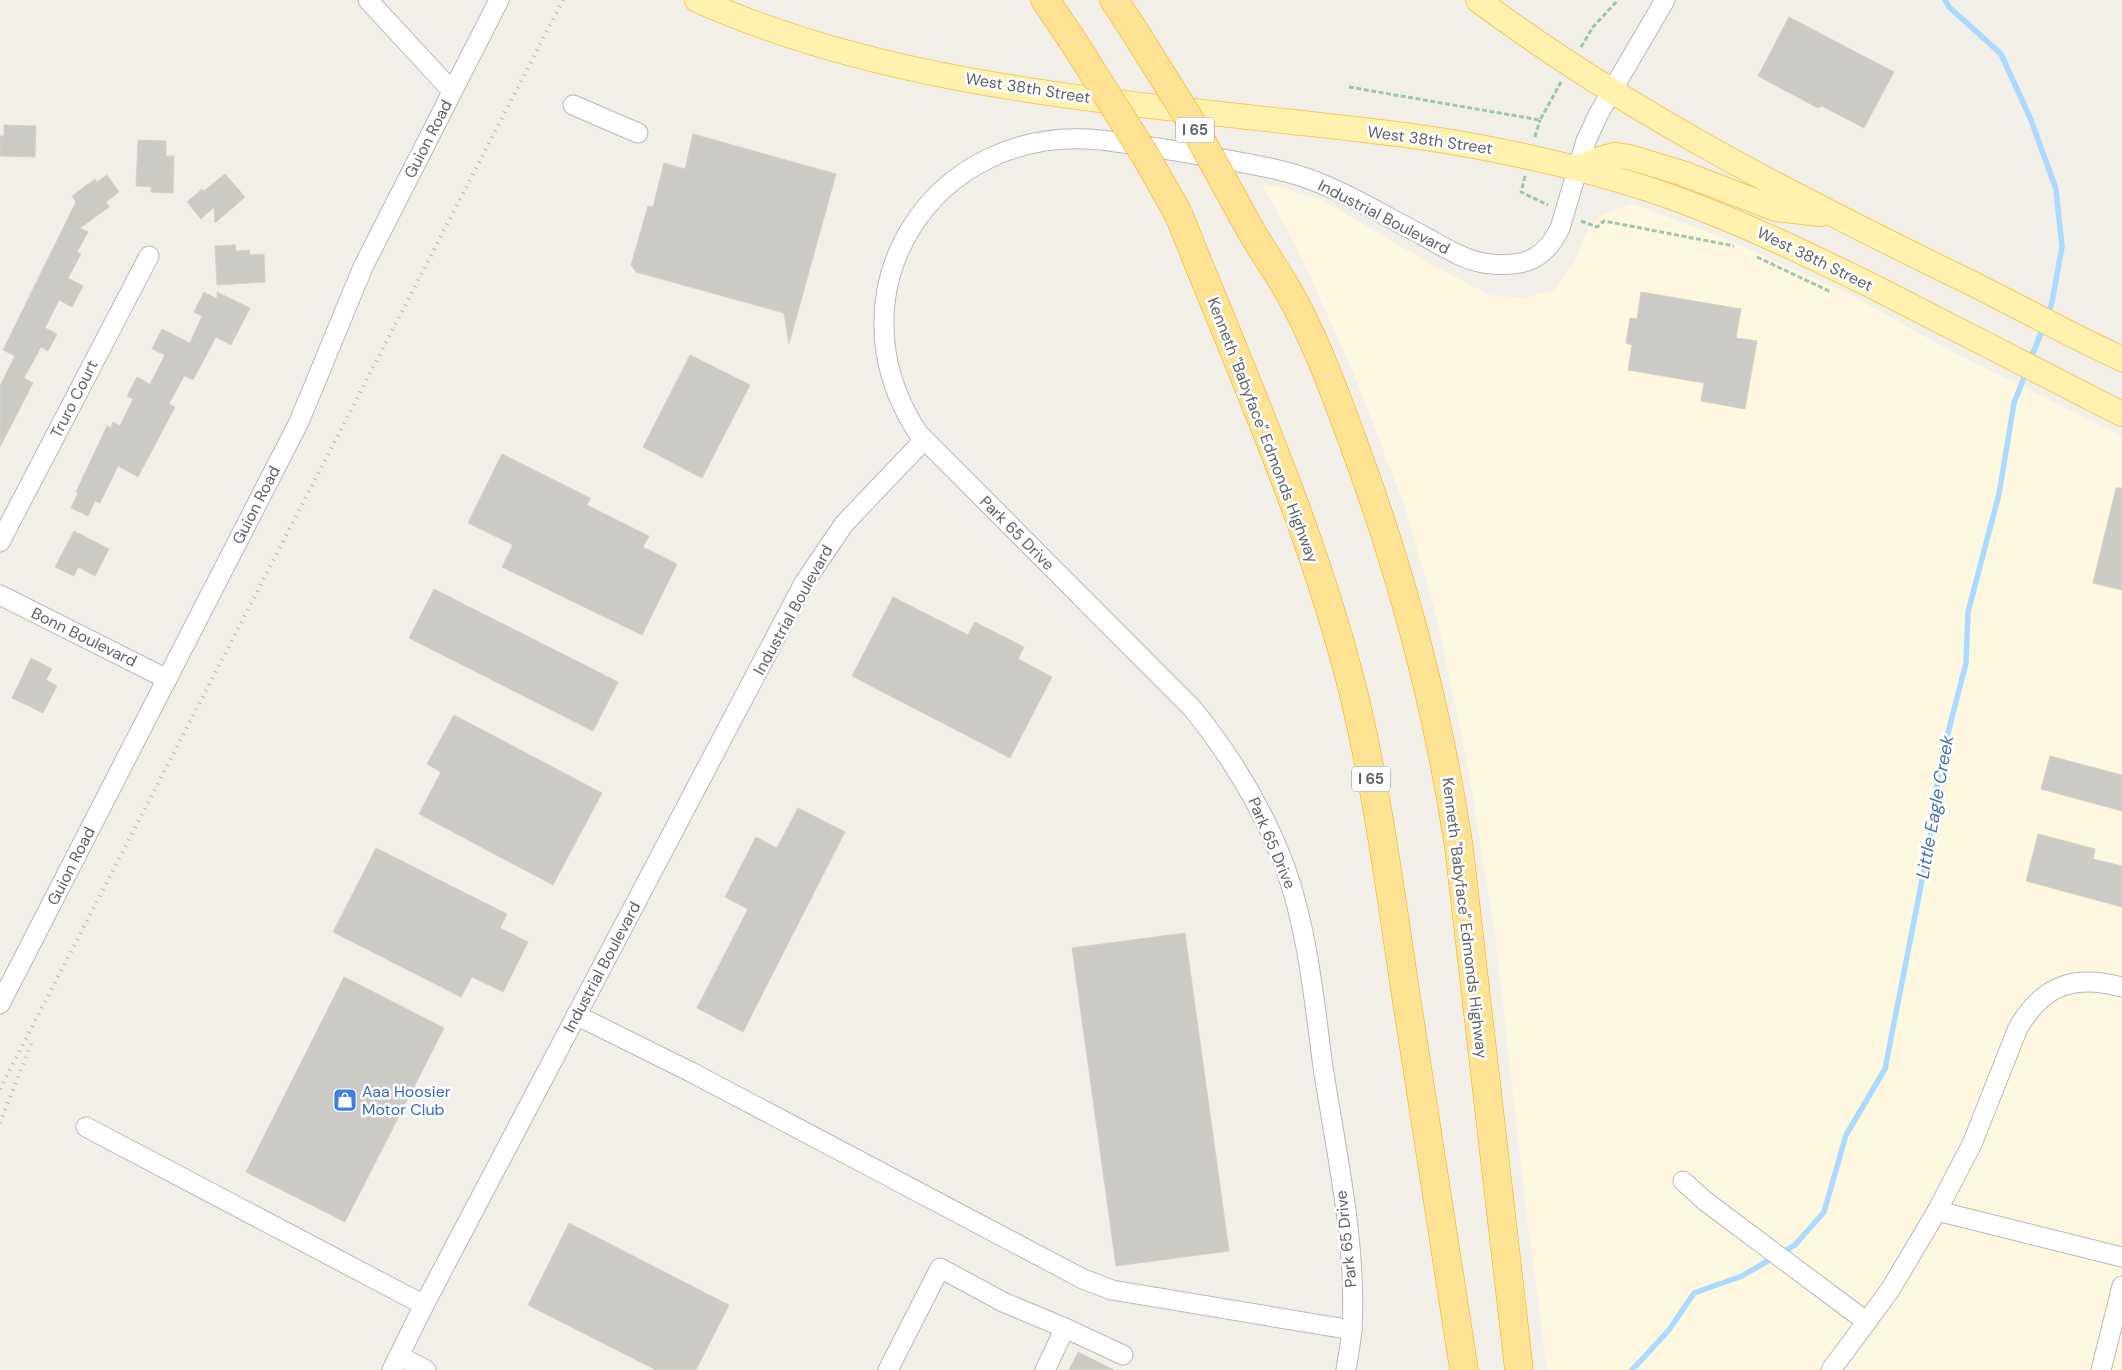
<svg xmlns="http://www.w3.org/2000/svg" width="2122" height="1370" font-family="'DM Sans',sans-serif">
  <style>
    .commercial { fill: #fef7e0 }
    .lines { fill: none; stroke-linecap: round; stroke-linejoin: round }
    .stream { stroke: #aadaff; stroke-width: 5.5 }
    .building { fill: #cccac5; stroke: #d6d1c6 }
    .minor-casing { stroke: #b5b8bc; stroke-width: 21 }
    .major-casing { stroke: #f2c960; stroke-width: 26 }
    .highway-casing { stroke: #f9ab00; stroke-width: 29 }
    .path { stroke: #9cc7a9; stroke-width: 3; stroke-dasharray: 5 2.5; stroke-linecap: butt }
    .minor { stroke: #fff; stroke-width: 19 }
    .major { stroke: #fff2af; stroke-width: 24 }
    .highway { stroke: #fde293; stroke-width: 28 }
    .rail { stroke: #b6b7b8; stroke-width: 4; stroke-dasharray: 1 6; stroke-linecap: butt }
    .highway-bridge-casing { stroke: #f9ab00; stroke-width: 29; stroke-linecap: butt }
    .highway-bridge { stroke: #fde293; stroke-width: 28 }
    .labels { text-anchor: middle; dominant-baseline: central; stroke-width: 5; stroke-linejoin: round; paint-order: stroke }
    .shield { fill: #fff; stroke: #8f9295; stroke-width: 1 }
    .shield-label { font-size: 15px; font-weight: bold; fill: #5f6368 }
    .street-label { font-size: 16px; fill: #5f6368; stroke: #fff }
    .shop-label { font-size: 16px; fill: #366cbe; stroke: #fff; text-anchor: start }
    .water-label { font-size: 18px; font-style: italic; fill: #4174aa; stroke: #fff }
  </style>
  <rect width="100%" height="100%" fill="#f1efe8"/>
  <path class="commercial" d="M 1263,186 L 1276,186 L 1322,200 L 1429,263 L 1489,295 L 1522,298 L 1554,290 L 1574,263 L 1588,229 L 1591,225 L 1601,215 L 1632,204 L 1721,237 L 1847,293 L 1949,350 L 2122,436 L 2122,1370 L 1547,1370 L 1526,1209 L 1494,926 L 1467,762 L 1437,618 L 1404,504 L 1354,374 L 1299,252 Z"/>
  <g class="lines">
    <g class="stream">
      <path d="M 1945,0 L 1949,7 L 2001,54 L 2031,120 L 2056,189 L 2062,247 L 2052,302 L 2047,317"/>
      <path d="M 2030,361 L 2044,325"/>
      <path d="M 1632,1370 L 1669,1330 L 1694,1293 L 1742,1276 L 1795,1245 L 1824,1212 L 1846,1135 L 1885,1069 L 1930,839 L 1940,764 L 1966,663 L 1968,612 L 1999,494 L 2014,403 L 2026,372"/>
    </g>
  </g>
  <g class="building">
    <path d="M 1789,17 L 1894,72 L 1864,128 L 1822,106 L 1818,108 L 1758,76 Z"/>
    <path d="M 4,125 L 36,126 L 35,157 L 0,156 L 0,136 L 4,136 Z"/>
    <path d="M 693,134 L 836,174 L 789,344 L 784,313 L 636,272 L 631,265 L 648,206 L 653,207 L 664,163 L 685,169 Z"/>
    <path d="M 138,140 L 166,141 L 166,156 L 174,156 L 173,193 L 151,192 L 151,187 L 136,186 Z"/>
    <path d="M 225,174 L 245,197 L 215,223 L 214,207 L 201,219 L 187,202 L 202,189 L 204,191 Z"/>
    <path d="M 107,175 L 119,192 L 106,202 L 109,207 L 80,228 L 88,232 L 77,252 L 81,254 L 68,278 L 83,286 L 72,307 L 59,300 L 45,328 L 57,334 L 48,351 L 41,347 L 24,378 L 33,383 L 0,447 L 0,386 L 15,356 L 3,350 L 76,202 L 72,196 L 95,179 L 97,182 Z"/>
    <path d="M 235,245 L 236,251 L 249,250 L 250,255 L 264,254 L 265,282 L 217,285 L 215,246 Z"/>
    <path d="M 204,292 L 217,299 L 217,292 L 250,308 L 231,345 L 216,337 L 193,380 L 184,376 L 169,404 L 175,407 L 138,477 L 118,466 L 100,503 L 95,501 L 88,516 L 71,508 L 78,493 L 76,492 L 107,426 L 111,428 L 113,422 L 120,426 L 133,399 L 127,396 L 137,377 L 150,384 L 165,355 L 152,349 L 162,329 L 190,343 L 202,316 L 194,312 Z"/>
    <path d="M 1641,292 L 1741,309 L 1736,338 L 1757,341 L 1745,409 L 1701,401 L 1704,383 L 1628,370 L 1632,345 L 1626,343 L 1630,318 L 1637,319 Z"/>
    <path d="M 690,355 L 750,385 L 702,478 L 643,447 Z"/>
    <path d="M 502,454 L 590,498 L 587,505 L 649,536 L 643,547 L 677,564 L 642,635 L 502,567 L 513,545 L 468,523 Z"/>
    <path d="M 2116,488 L 2122,488 L 2122,590 L 2093,583 Z"/>
    <path d="M 74,531 L 109,549 L 95,576 L 78,567 L 74,576 L 55,567 Z"/>
    <path d="M 434,589 L 618,682 L 593,731 L 409,638 Z"/>
    <path d="M 893,597 L 968,635 L 975,622 L 1024,647 L 1018,659 L 1052,677 L 1010,758 L 852,676 Z"/>
    <path d="M 31,658 L 52,669 L 46,680 L 57,686 L 43,713 L 12,698 Z"/>
    <path d="M 454,715 L 602,793 L 553,885 L 419,814 L 441,772 L 427,764 Z"/>
    <path d="M 2050,756 L 2122,775 L 2122,811 L 2041,789 Z"/>
    <path d="M 798,808 L 845,832 L 743,1032 L 697,1008 L 748,909 L 725,897 L 756,837 L 777,848 Z"/>
    <path d="M 2038,834 L 2095,849 L 2093,859 L 2122,866 L 2122,907 L 2026,881 Z"/>
    <path d="M 376,848 L 507,914 L 500,928 L 528,942 L 503,992 L 472,977 L 461,997 L 333,932 Z"/>
    <path d="M 1185,933 L 1229,1251 L 1116,1266 L 1072,948 Z"/>
    <path d="M 344,977 L 444,1028 L 345,1222 L 246,1172 Z"/>
    <path d="M 569,1223 L 729,1305 L 696,1370 L 656,1370 L 528,1305 Z"/>
    <path d="M 1078,1352 L 1114,1370 L 1069,1370 Z"/>
  </g>
  <g class="lines">
    <g class="minor-casing">
      <g id="minor">
        <path d="M 368,0 L 452,91"/>
        <path d="M 573,105 L 638,133"/>
        <path d="M 0,542 L 149,256"/>
        <path d="M 0,595 L 167,679"/>
        <path d="M 0,1004 L 299,422 L 363,267 L 499,0"/>
        <path d="M 576,1015 L 691,1072 L 1083,1279 L 1112,1290 L 1352,1330"/>
        <path d="M 86,1127 L 424,1305"/>
        <path d="M 1683,1181 L 1705,1201 L 1867,1322"/>
        <path d="M 1937,1211 L 2122,1257"/>
        <path d="M 399,1356 L 426,1370"/>
        <path d="M 392,1370 L 424,1305 L 804,583 L 844,524 L 924,440"/>
        <path d="M 888,1370 L 940,1268 L 1003,1302 L 1065,1328"/>
        <path d="M 1045,1370 L 1065,1328 L 1123,1355"/>
        <path d="M 1346,1370 C 1348,1356 1351,1343 1352,1329 C 1357,1243 1336,1152 1323,1067 C 1314,1000 1308,931 1285,867 C 1263,808 1231,756 1192,708 L 918,433 C 825,291 934,123 1100,140 C 1138,144 1175,151 1212,157 C 1249,164 1286,169 1322,184 C 1356,198 1389,218 1422,235 C 1444,247 1466,262 1491,264 C 1525,267 1545,259 1560,228 L 1586,141 L 1599,113 L 1665,0"/>
        <path d="M 1831,1370 L 1890,1290 L 1937,1211 L 1972,1144 L 2018,1028 C 2043,985 2074,974 2122,987"/>
        <path d="M 2101,1370 L 2122,1286"/>
      </g>
    </g>
    <g class="major-casing">
      <g id="major">
        <path d="M 697,0 C 881,82 1086,99 1284,121 C 1356,129 1429,136 1500,151 C 1559,163 1618,178 1674,198 C 1743,223 1809,255 1874,287 C 1957,329 2039,372 2122,414"/>
        <path d="M 1478,0 C 1628,112 1795,197 1963,279 C 2016,305 2068,334 2122,359"/>
        <path d="M 1576,168 L 1600,159 L 1614,155 L 1629,157 L 1682,173 L 1776,209 L 1820,214"/>
      </g>
    </g>
    <g class="highway-casing">
      <g id="highway">
        <path d="M 1045,0 L 1069,35"/>
        <path d="M 1114,0 L 1135,32"/>
        <path d="M 1178,213 C 1242,374 1314,531 1355,699 C 1377,793 1390,888 1404,983 C 1424,1112 1444,1241 1464,1370"/>
        <path d="M 1251,231 C 1266,256 1283,280 1296,305 C 1319,349 1336,396 1353,442 C 1402,573 1438,709 1459,848 L 1519,1370"/>
      </g>
    </g>
    <g class="path">
      <path d="M 1581,47 L 1593,27 L 1618,0"/>
      <path d="M 1349,87 L 1540,120 L 1561,82"/>
      <path d="M 1535,137 L 1540,120"/>
      <path d="M 1525,176 L 1521,192 L 1548,205"/>
      <path d="M 1581,221 L 1597,227 L 1604,221 L 1734,246"/>
      <path d="M 1757,257 L 1831,292"/>
    </g>
    <use href="#minor" class="minor"/>
    <use href="#major" class="major"/>
    <use href="#highway" class="highway"/>
    <g class="rail">
      <path d="M 0,1089 L 563,0"/>
      <path d="M 0,1123 L 33,1039"/>
    </g>
    <g class="highway-bridge-casing">
      <g id="highway-bridge">
        <path d="M 1135,32 L 1190,120 L 1251,231"/>
        <path d="M 1069,35 L 1145,155 L 1178,213"/>
      </g>
    </g>
    <use href="#highway-bridge" class="highway-bridge"/>
  </g>
  <defs>
    <g id="shop-square" transform="scale(1.25)"><rect x="-9" y="-9" width="18" height="18" rx="4" fill="#3f7fe0" stroke="#fff"/><path d="M-5-2.5h2.3a2.7 3.5 0 0 1 5.4 0H5L5.5 6h-11ZM-1.5-2.5h3a1.5 2.3 0 0 0-3 0Z" fill="#fff"/></g>
  </defs>
  <g fill-rule="evenodd">
    <use href="#shop-square" x="345" y="1100"/>
  </g>
  <g class="labels">
    <g class="shield">
      <rect x="1176" y="117.5" width="38" height="25" rx="4"/>
      <rect x="1352" y="766.5" width="38" height="25" rx="4"/>
    </g>
    <g class="shield-label">
      <text x="1195" y="130">I 65</text>
      <text x="1371" y="779">I 65</text>
    </g>
    <g class="street-label">
      <text transform="translate(1028 88) rotate(9)">West 38th Street</text>
      <text transform="translate(428 139) rotate(-63)">Guion Road</text>
      <text transform="translate(1430 140) rotate(8)">West 38th Street</text>
      <text transform="translate(1384 217) rotate(27)">Industrial Boulevard</text>
      <text transform="translate(1815 259) rotate(26)">West 38th Street</text>
      <text transform="translate(74 399) rotate(-63)">Truro Court</text>
      <text transform="translate(1263 430) rotate(69)">Kenneth "Babyface" Edmonds Highway</text>
      <text transform="translate(256 505) rotate(-63)">Guion Road</text>
      <text transform="translate(1017 533) rotate(45)">Park 65 Drive</text>
      <text transform="translate(793 610) rotate(-61)">Industrial Boulevard</text>
      <text transform="translate(84 637) rotate(26)">Bonn Boulevard</text>
      <text transform="translate(1272 843) rotate(67)">Park 65 Drive</text>
      <text transform="translate(71 866) rotate(-63)">Guion Road</text>
      <text transform="translate(1465 918) rotate(83)">Kenneth "Babyface" Edmonds Highway</text>
      <text transform="translate(602 967) rotate(-62)">Industrial Boulevard</text>
      <text transform="translate(1346 1239) rotate(-96)">Park 65 Drive</text>
    </g>
    <g class="shop-label">
      <text x="362" y="1091">Aaa Hoosier<tspan x="362" dy="18">Motor Club</tspan></text>
    </g>
    <g class="water-label">
      <text transform="translate(1935 807) rotate(-80)">Little Eagle Creek</text>
    </g>
  </g>
</svg>
